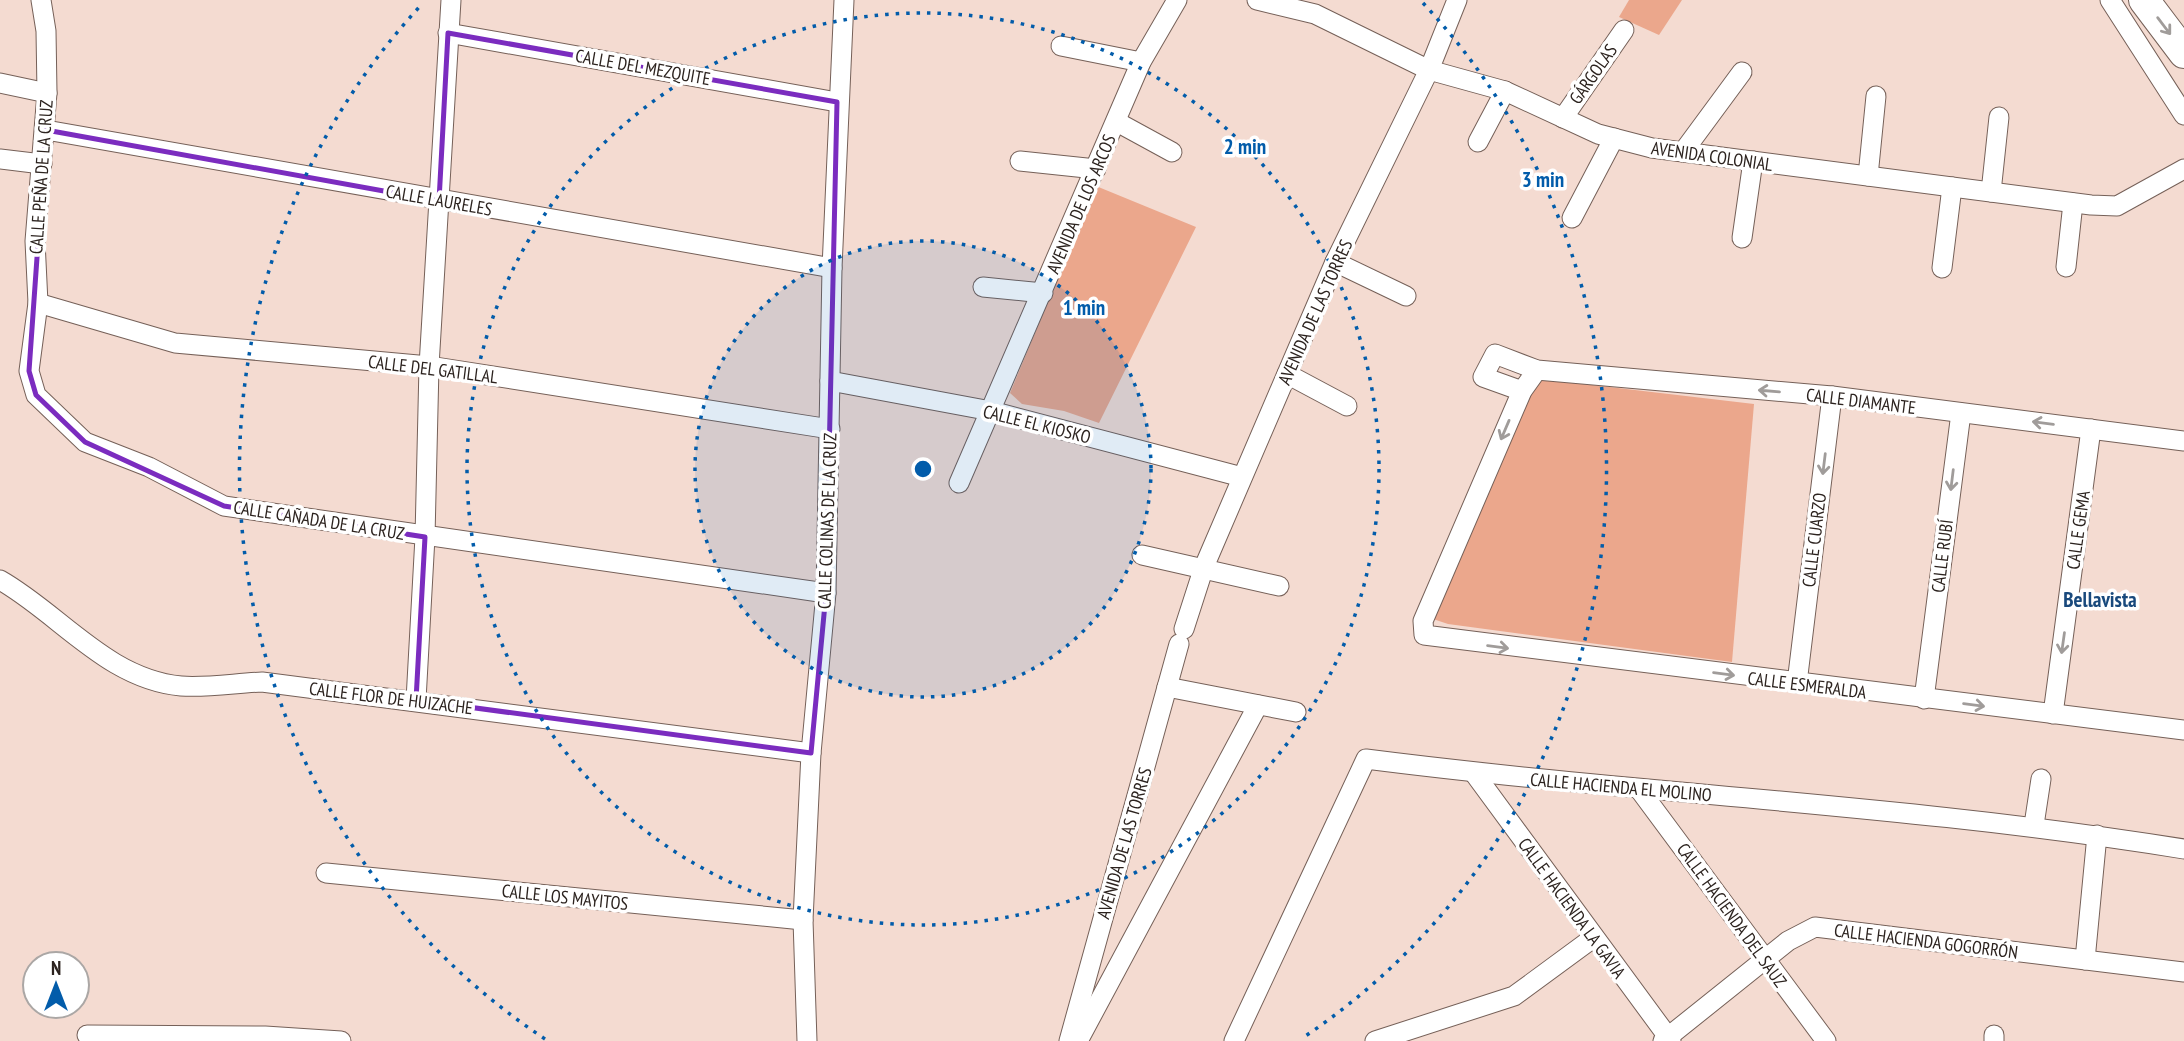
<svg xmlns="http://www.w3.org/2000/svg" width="2184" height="1041" font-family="'PT Sans Narrow',sans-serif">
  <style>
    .green { fill: #eba78c }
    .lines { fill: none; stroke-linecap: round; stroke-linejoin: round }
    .street-casing { stroke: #756058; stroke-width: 21 }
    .primary-casing { stroke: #756058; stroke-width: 32 }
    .street { stroke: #fff; stroke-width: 19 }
    .primary { stroke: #fff; stroke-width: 30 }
    .oneway { stroke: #a09c9a }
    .marked { fill: none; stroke: #7b2cbf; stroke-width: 5; stroke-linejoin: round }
    .ring { fill: none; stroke: #025caa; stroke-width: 3.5; stroke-dasharray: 3.5 7 }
    .labels { text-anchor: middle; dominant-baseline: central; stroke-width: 7; stroke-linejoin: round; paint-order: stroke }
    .street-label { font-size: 18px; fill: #2c231f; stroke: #fff }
    .quarter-label { font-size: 21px; font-weight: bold; fill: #19497c; stroke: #fff }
    .centre { fill: #025caa; stroke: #fff; stroke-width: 3.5 }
    .ring-label { font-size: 21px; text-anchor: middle; font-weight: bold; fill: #025caa; stroke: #fff; stroke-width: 7; stroke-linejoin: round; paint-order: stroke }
  </style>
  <rect width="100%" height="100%" fill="#f4dbd1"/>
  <g class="green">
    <path d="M 1629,0 L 1682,0 L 1659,35 L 1619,17 Z"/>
    <path d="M 1096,186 L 1196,227 L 1099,423 L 1064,411 L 1022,404 L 1010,393 Z"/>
    <path d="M 1541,379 L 1754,404 L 1732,662 L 1448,624 L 1433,619 L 1524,406 Z"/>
  </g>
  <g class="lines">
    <g class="street-casing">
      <g id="street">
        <path d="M 41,0 L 46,31 L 47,93 L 35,241 L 38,303 L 29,371 L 36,395 L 85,442 L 149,467 L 224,506 L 826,593"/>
        <path d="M 1257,0 L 1315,14 L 1429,70 L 1505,91 L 1598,134 L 1652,148 L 2091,205 L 2117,206 L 2184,169"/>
        <path d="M 2110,0 L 2184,115"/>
        <path d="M 448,33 L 837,102"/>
        <path d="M 1061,46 L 1141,62"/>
        <path d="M 0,83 L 47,93"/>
        <path d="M 1563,118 L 1624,30"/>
        <path d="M 1117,122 L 1172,152"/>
        <path d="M 46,130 L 832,268"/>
        <path d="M 1478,142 L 1505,91"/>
        <path d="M 1683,152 L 1742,72"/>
        <path d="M 0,159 L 42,164"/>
        <path d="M 1020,161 L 1096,169"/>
        <path d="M 1868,176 L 1876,96"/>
        <path d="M 1991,192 L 1999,117"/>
        <path d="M 1572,218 L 1614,138"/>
        <path d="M 1742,238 L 1753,161"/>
        <path d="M 1335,262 L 1406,296"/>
        <path d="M 2066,267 L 2073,203"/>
        <path d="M 1942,268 L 1952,187"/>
        <path d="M 983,287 L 1043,293"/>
        <path d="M 38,303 L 175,343 L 429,366 L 830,429"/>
        <path d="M 1537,370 L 1522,391 L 1423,621 L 1424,635 L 2184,730"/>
        <path d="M 1287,374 L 1347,406"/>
        <path d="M 830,381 L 991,411 L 1242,477"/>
        <path d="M 1522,391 L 1483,377 L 1495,354 L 1537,370 L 1832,396 L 2184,441"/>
        <path d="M 959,483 L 1141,62 L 1177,0"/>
        <path d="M 1142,555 L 1279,586"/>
        <path d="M 0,580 C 60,614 107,679 181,686 C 207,688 236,683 262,682 L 811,753"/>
        <path d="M 1184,629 L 1204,567 L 1335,262 L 1429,70 L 1457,0"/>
        <path d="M 1797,683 L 1832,396"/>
        <path d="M 1167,687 L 1296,712"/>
        <path d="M 1924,699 L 1961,413"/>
        <path d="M 416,700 L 425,537 L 429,366 L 451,0"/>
        <path d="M 2053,714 L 2091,429"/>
        <path d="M 1474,773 L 1671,1041"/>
        <path d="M 1639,789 L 1826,1041"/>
        <path d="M 2034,825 L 2041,779"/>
        <path d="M 326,873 L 803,920"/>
        <path d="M 2085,960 L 2097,835"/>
        <path d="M 87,1035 L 265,1036 L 341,1041"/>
        <path d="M 1994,1035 L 1994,1041"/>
        <path d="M 807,1041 L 803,920 L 811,753 L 826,593 L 832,268 L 844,0"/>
        <path d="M 1069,1041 L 1179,644"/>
        <path d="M 1078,1041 L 1258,705"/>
        <path d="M 1234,1041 L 1366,759 C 1639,794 1913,805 2184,849"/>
        <path d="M 1375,1041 L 1514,996 L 1593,938"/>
        <path d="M 1663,1041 L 1788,941 L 1815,927 L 2184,972"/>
      </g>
    </g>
    <g class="primary-casing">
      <path id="primary" d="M 2144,0 L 2184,53"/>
    </g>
    <use href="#street" class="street"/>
    <use href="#primary" class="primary"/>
  </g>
  <defs><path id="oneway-shaft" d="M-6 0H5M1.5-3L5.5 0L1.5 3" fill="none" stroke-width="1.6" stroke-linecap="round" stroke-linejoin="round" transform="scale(1.75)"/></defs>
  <g class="oneway">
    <use href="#oneway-shaft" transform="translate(2164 26) rotate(53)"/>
    <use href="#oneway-shaft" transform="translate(1769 391) rotate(-175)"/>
    <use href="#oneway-shaft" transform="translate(2043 423) rotate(-173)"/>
    <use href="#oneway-shaft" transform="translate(1505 430) rotate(113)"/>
    <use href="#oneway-shaft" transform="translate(1824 464) rotate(97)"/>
    <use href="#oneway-shaft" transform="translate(1952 480) rotate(97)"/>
    <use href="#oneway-shaft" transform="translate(2063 643) rotate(98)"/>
    <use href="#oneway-shaft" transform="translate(1498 647) rotate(7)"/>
    <use href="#oneway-shaft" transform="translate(1724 674) rotate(7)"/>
    <use href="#oneway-shaft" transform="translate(1974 705) rotate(7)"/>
  </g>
  <path class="marked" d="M 448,33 L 837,102 L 826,593 L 811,753 L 416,700 L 425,537 L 224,506 L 85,442 L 36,395 L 29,371 L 46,130 L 439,201 Z"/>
  <circle cx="923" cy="469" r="228" fill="#025caa" fill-opacity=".12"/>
  <g class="ring">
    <circle cx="923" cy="469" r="228"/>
    <circle cx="923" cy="469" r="456"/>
    <path d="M545 1039A684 684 0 0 1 423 3M1423 3A684 684 0 0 1 1301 1039"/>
  </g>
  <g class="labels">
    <g class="street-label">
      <text transform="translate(643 67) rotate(10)">CALLE DEL MEZQUITE</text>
      <text transform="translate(1593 74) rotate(-55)">GÁRGOLAS</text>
      <text transform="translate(1712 156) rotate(8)">AVENIDA COLONIAL</text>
      <text transform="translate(41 177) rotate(-86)">CALLE PEÑA DE LA CRUZ</text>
      <text transform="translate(439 200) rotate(10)">CALLE LAURELES</text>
      <text transform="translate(1081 204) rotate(-67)">AVENIDA DE LOS ARCOS</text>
      <text transform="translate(1315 312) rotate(-66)">AVENIDA DE LAS TORRES</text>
      <text transform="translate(433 369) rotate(7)">CALLE DEL GATILLAL</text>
      <text transform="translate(1861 401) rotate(7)">CALLE DIAMANTE</text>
      <text transform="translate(1037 424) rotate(14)">CALLE EL KIOSKO</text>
      <text transform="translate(319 520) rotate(9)">CALLE CAÑADA DE LA CRUZ</text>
      <text transform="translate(827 521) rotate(-88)">CALLE COLINAS DE LA CRUZ</text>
      <text transform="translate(2078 530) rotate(-82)">CALLE GEMA</text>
      <text transform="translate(1814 540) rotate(-83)">CALLE CUARZO</text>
      <text transform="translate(1942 556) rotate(-83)">CALLE RUBÍ</text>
      <text transform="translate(1807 685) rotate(7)">CALLE ESMERALDA</text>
      <text transform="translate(391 698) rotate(7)">CALLE FLOR DE HUIZACHE</text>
      <text transform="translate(1621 787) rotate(5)">CALLE HACIENDA EL MOLINO</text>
      <text transform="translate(1124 843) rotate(-74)">AVENIDA DE LAS TORRES</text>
      <text transform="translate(565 897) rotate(6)">CALLE LOS MAYITOS</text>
      <text transform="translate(1572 908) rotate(54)">CALLE HACIENDA LA GAVIA</text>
      <text transform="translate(1732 915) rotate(54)">CALLE HACIENDA DEL SAUZ</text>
      <text transform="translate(1926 941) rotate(7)">CALLE HACIENDA GOGORRÓN</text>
    </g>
    <g class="quarter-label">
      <text x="2100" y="599">Bellavista</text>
    </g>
  </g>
  <circle cx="923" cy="469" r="10" class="centre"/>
  <g class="ring-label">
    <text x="1245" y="154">2 min</text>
    <text x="1543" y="187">3 min</text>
    <text x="1084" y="315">1 min</text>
  </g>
  <g transform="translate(56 985)"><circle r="33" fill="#ffffff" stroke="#aba7a5" stroke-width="2"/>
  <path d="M0-5L12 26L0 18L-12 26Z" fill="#025caa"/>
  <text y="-10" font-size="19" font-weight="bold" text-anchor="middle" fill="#2c231f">N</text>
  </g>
</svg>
